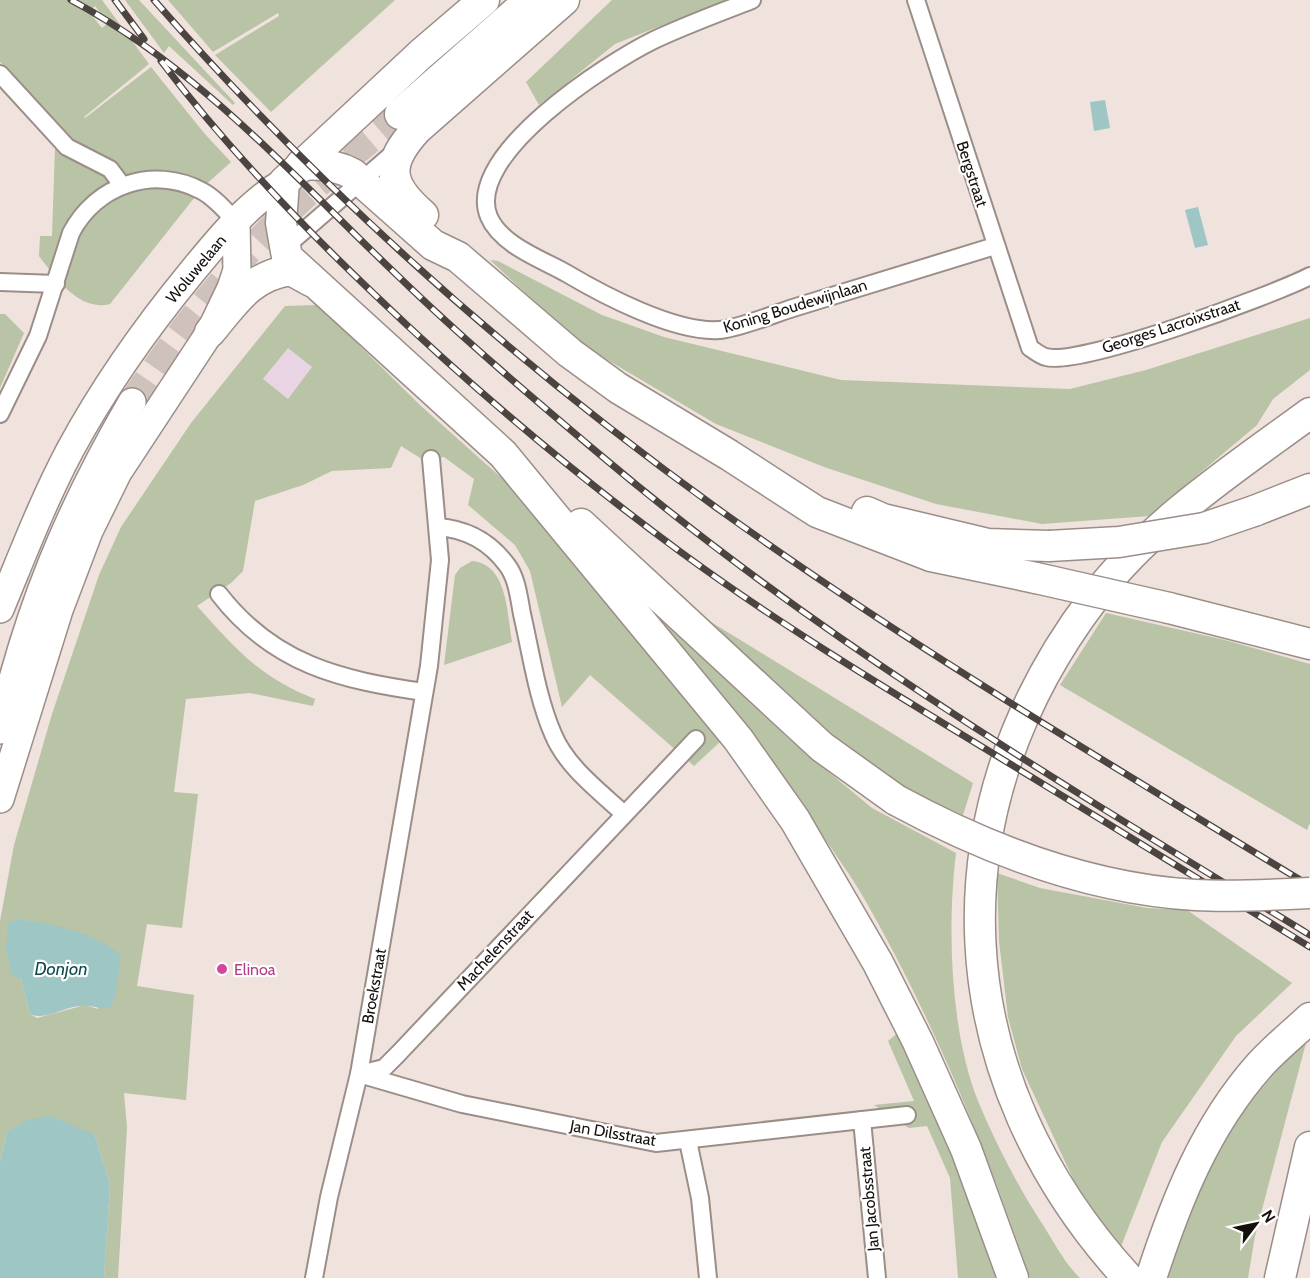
<svg xmlns="http://www.w3.org/2000/svg" width="1310" height="1278" font-family="Cabin,sans-serif">
  <style>
    .industrial { fill: #e9d4e3 }
    .green { fill: #b9c3a5; fill-rule: evenodd }
    .water { fill: #9ec6c5 }
    .lines { fill: none; stroke-linecap: round; stroke-linejoin: round }
    .primary-tunnel { stroke: #cfc2bd; stroke-width: 27; stroke-dasharray: 27 14; stroke-linecap: butt }
    .street-casing { stroke: #9b8e88; stroke-width: 20 }
    .primary-casing { stroke: #9b8e88; stroke-width: 30 }
    .highway-casing { stroke: #9b8e88; stroke-width: 33 }
    .street { stroke: #fff; stroke-width: 16 }
    .primary { stroke: #fff; stroke-width: 27 }
    .highway { stroke: #fff; stroke-width: 30 }
    .rail-casing { stroke: #4b4441; stroke-width: 7 }
    .rail { stroke: #fff; stroke-width: 4.5; stroke-dasharray: 14; stroke-linecap: butt }
    .highway-bridge-casing { stroke: #9b8e88; stroke-width: 33; stroke-linecap: butt }
    .highway-bridge { stroke: #fff; stroke-width: 30 }
    .hotel-dot { fill: #d1479c; stroke: #fff; stroke-width: 2 }
    .labels { text-anchor: middle; dominant-baseline: central; stroke-width: 4.5; stroke-linejoin: round; paint-order: stroke }
    .street-label { font-size: 16px; fill: #15100e; stroke: #fff }
    .hotel-label { font-size: 16px; fill: #b23c85; stroke: #fff; text-anchor: start }
    .water-label { font-size: 18px; font-style: italic; fill: #0e4a4a; stroke: #fff }
  </style>
  <rect width="100%" height="100%" fill="#f0e2dc"/>
  <path class="industrial" d="M 288,348 L 313,367 L 288,399 L 263,380 Z"/>
  <g class="green">
    <path d="M 0,0 L 102,0 L 149,64 L 84,117 L 85,118 L 151,67 L 204,133 L 231,162 L 202,188 L 110,304 C 79,312 55,277 39,256 L 40,236 L 52,236 L 55,148 L 61,132 L 0,62 ZM 95,6 L 108,23 L 102,28 L 89,12 Z"/>
    <path d="M 125,0 L 139,0 L 235,103 L 233,105 L 169,46 L 164,53 Z"/>
    <path d="M 168,0 L 395,0 L 271,112 L 215,55 L 279,16 L 278,13 L 213,52 Z"/>
    <path d="M 612,0 L 726,0 L 615,44 L 539,105 L 526,82 Z"/>
    <path d="M 490,260 L 498,261 L 602,315 L 664,337 L 841,380 L 1070,389 L 1146,370 L 1310,318 L 1310,370 L 1273,399 L 1257,425 L 1149,516 L 1042,524 L 936,504 L 824,467 L 716,424 L 577,342 Z"/>
    <path d="M 318,305 L 421,406 L 515,490 L 662,658 L 720,742 L 694,766 L 590,675 L 562,707 L 530,571 L 515,545 L 468,505 L 474,479 L 444,457 L 425,461 L 401,446 L 391,468 L 332,471 L 303,485 L 255,501 L 243,571 L 231,583 L 197,606 C 236,649 259,677 315,699 L 313,706 L 250,693 L 186,699 L 174,792 L 198,794 L 182,928 L 147,924 L 137,986 L 194,995 L 186,1100 L 124,1093 L 127,1128 L 118,1278 L 104,1278 L 110,1185 L 95,1135 L 7,1132 L 0,1161 L 0,921 L 14,845 L 52,714 L 99,575 L 121,527 L 191,423 L 285,306 ZM 288,348 L 312,367 L 288,399 L 263,379 ZM 19,919 L 80,933 L 98,1009 L 85,1005 L 37,1018 L 30,1014 L 21,979 Z"/>
    <path d="M 0,314 L 5,314 L 24,333 L 0,388 Z"/>
    <path d="M 472,561 C 508,564 507,614 512,642 L 444,665 L 455,575 L 460,568 Z"/>
    <path d="M 631,589 L 789,739 L 872,808 L 956,853 C 947,927 950,1031 978,1101 C 995,1142 1017,1185 1041,1222 C 1053,1240 1064,1263 1080,1278 L 1030,1278 C 986,1148 933,1019 865,900 C 851,875 833,852 818,828 C 761,743 701,664 631,589 Z"/>
    <path d="M 1106,613 L 1225,640 L 1310,664 L 1310,823 L 1307,830 L 1060,685 Z"/>
    <path d="M 711,622 L 973,783 L 963,815 L 910,791 L 833,738 Z"/>
    <path d="M 997,873 L 1040,888 L 1147,908 L 1187,910 L 1292,983 L 1236,1036 L 1162,1142 L 1120,1249 L 1075,1183 L 1022,1069 L 1008,1017 L 999,941 Z"/>
    <path d="M 899,1032 L 978,1210 L 999,1278 L 958,1278 L 950,1178 L 927,1126 L 909,1128 L 874,1105 L 914,1101 L 888,1041 Z"/>
    <path d="M 1307,1039 L 1255,1236 L 1248,1278 L 1166,1278 C 1173,1255 1179,1230 1187,1207 C 1211,1147 1262,1084 1307,1039 Z"/>
  </g>
  <g class="water">
    <path d="M 1105,100 L 1110,128 L 1094,131 L 1090,102 Z"/>
    <path d="M 1198,207 L 1208,245 L 1195,248 L 1185,210 Z"/>
    <path d="M 19,919 C 53,925 95,931 121,956 L 115,998 L 109,1008 C 99,1009 95,1006 86,1006 C 67,1004 47,1022 30,1014 L 21,979 L 12,975 L 6,950 L 8,923 Z"/>
    <path d="M 51,1116 L 95,1135 L 110,1185 L 104,1278 L 0,1278 L 0,1161 L 7,1132 L 27,1120 Z"/>
  </g>
  <g class="lines">
    <path class="primary-tunnel" d="M 132,402 C 175,338 221,278 276,223 C 315,185 359,150 400,114"/>
    <g class="street-casing">
      <g id="street">
        <path d="M 752,0 C 719,13 686,25 654,40 C 609,62 463,155 489,217 C 501,245 541,259 566,273 C 603,295 675,333 719,330 C 737,329 774,314 793,308 C 861,287 928,266 995,246"/>
        <path d="M 916,0 L 1030,348 C 1035,351 1041,356 1046,357 C 1080,367 1273,295 1310,276"/>
        <path d="M 0,74 L 67,147 L 110,169 L 122,185"/>
        <path d="M 284,248 L 398,149"/>
        <path d="M 0,282 L 56,284"/>
        <path d="M 0,414 L 38,336 L 71,233 C 96,185 153,165 202,191 C 215,198 226,211 236,222"/>
        <path d="M 438,527 C 466,529 490,542 507,565 C 517,578 519,598 522,614 C 531,653 537,697 553,734 C 566,766 598,790 623,813"/>
        <path d="M 219,594 C 273,664 340,680 424,692"/>
        <path d="M 359,1074 L 462,1104 L 656,1143 L 907,1115"/>
        <path d="M 360,1074 L 384,1068 L 398,1054 L 696,739"/>
        <path d="M 862,1120 L 877,1278"/>
        <path d="M 688,1141 L 700,1198 L 708,1278"/>
        <path d="M 314,1278 L 329,1197 L 359,1074 L 429,666 L 440,560 L 431,459"/>
      </g>
    </g>
    <g class="primary-casing">
      <g id="primary">
        <path d="M 0,609 C 22,556 43,501 70,450 C 104,387 145,329 191,273 C 218,240 247,204 284,182"/>
        <path d="M 0,730 C 28,608 69,510 132,402"/>
        <path d="M 0,799 L 59,610 L 89,531 L 118,472 L 210,332 L 231,288 L 237,270 L 236,222"/>
      </g>
    </g>
    <g class="highway-casing">
      <g id="highway">
        <path d="M 484,0 L 421,54 L 284,182 L 281,223 L 287,257 L 503,454 L 738,739 L 795,820 L 878,963 L 918,1042 L 966,1149 L 1013,1278"/>
        <path d="M 400,114 L 530,0"/>
        <path d="M 301,165 C 320,163 336,165 353,174 L 433,245 L 458,257 L 570,353 L 618,388 L 729,455 L 817,512 L 931,556 L 1036,578"/>
        <path d="M 423,215 C 387,184 385,164 417,129 L 564,0"/>
        <path d="M 210,332 C 235,302 250,276 291,270 L 311,281"/>
        <path d="M 1254,511 L 1310,489"/>
        <path d="M 867,512 L 883,519 L 988,544 L 1049,546"/>
        <path d="M 581,524 L 822,747 L 896,800"/>
        <path d="M 1169,608 L 1310,644"/>
        <path d="M 1128,1278 C 945,1078 929,815 1094,598 C 1151,523 1235,468 1310,413"/>
        <path d="M 1151,1278 C 1176,1201 1205,1127 1259,1066 C 1275,1048 1293,1034 1310,1018"/>
        <path d="M 1280,1278 L 1310,1147"/>
      </g>
    </g>
    <use href="#street" class="street"/>
    <use href="#primary" class="primary"/>
    <use href="#highway" class="highway"/>
    <g class="rail-casing">
      <g id="rail">
        <path d="M 71,0 C 200,69 294,177 399,277 C 464,340 534,399 604,458 C 822,642 1067,787 1310,935"/>
        <path d="M 115,0 L 144,39"/>
        <path d="M 154,0 C 321,191 515,363 721,511 C 910,646 1111,765 1310,886"/>
        <path d="M 161,61 C 224,144 297,221 373,293 C 471,387 573,473 682,553 C 779,624 882,686 984,748 C 1093,815 1202,881 1310,947"/>
      </g>
    </g>
    <use href="#rail" class="rail"/>
    <g class="highway-bridge-casing">
      <g id="highway-bridge">
        <path d="M 1049,546 L 1119,542 L 1204,528 L 1254,511"/>
        <path d="M 1036,578 L 1169,608"/>
        <path d="M 896,800 C 988,850 1090,889 1195,895 C 1233,897 1272,895 1310,893"/>
      </g>
    </g>
    <use href="#highway-bridge" class="highway-bridge"/>
  </g>
  <circle class="hotel-dot" cx="222" cy="969" r="6"/>
  <g class="labels">
    <g class="street-label">
      <text transform="translate(972 174) rotate(72)">Bergstraat</text>
      <text transform="translate(196 269) rotate(-50)">Woluwelaan</text>
      <text transform="translate(795 306) rotate(-17)">Koning Boudewijnlaan</text>
      <text transform="translate(1171 326) rotate(-18)">Georges Lacroixstraat</text>
      <text transform="translate(495 950) rotate(-47)">Machelenstraat</text>
      <text transform="translate(374 986) rotate(-80)">Broekstraat</text>
      <text transform="translate(613 1133) rotate(10)">Jan Dilsstraat</text>
      <text transform="translate(869 1199) rotate(-95)">Jan Jacobsstraat</text>
    </g>
    <g class="hotel-label">
      <text x="234" y="969">Elinoa</text>
    </g>
    <g class="water-label">
      <text x="61" y="969">Donjon</text>
    </g>
  </g>
  <g transform="translate(1256 1224) rotate(58)" stroke="#ffffff" stroke-width="4.5" paint-order="stroke">
  <path d="M0-4.5L10 22L0 15L-10 22Z" fill="#15100e"/>
  <text y="-9" font-size="16" font-weight="bold" text-anchor="middle" fill="#15100e">N</text>
  </g>
</svg>
